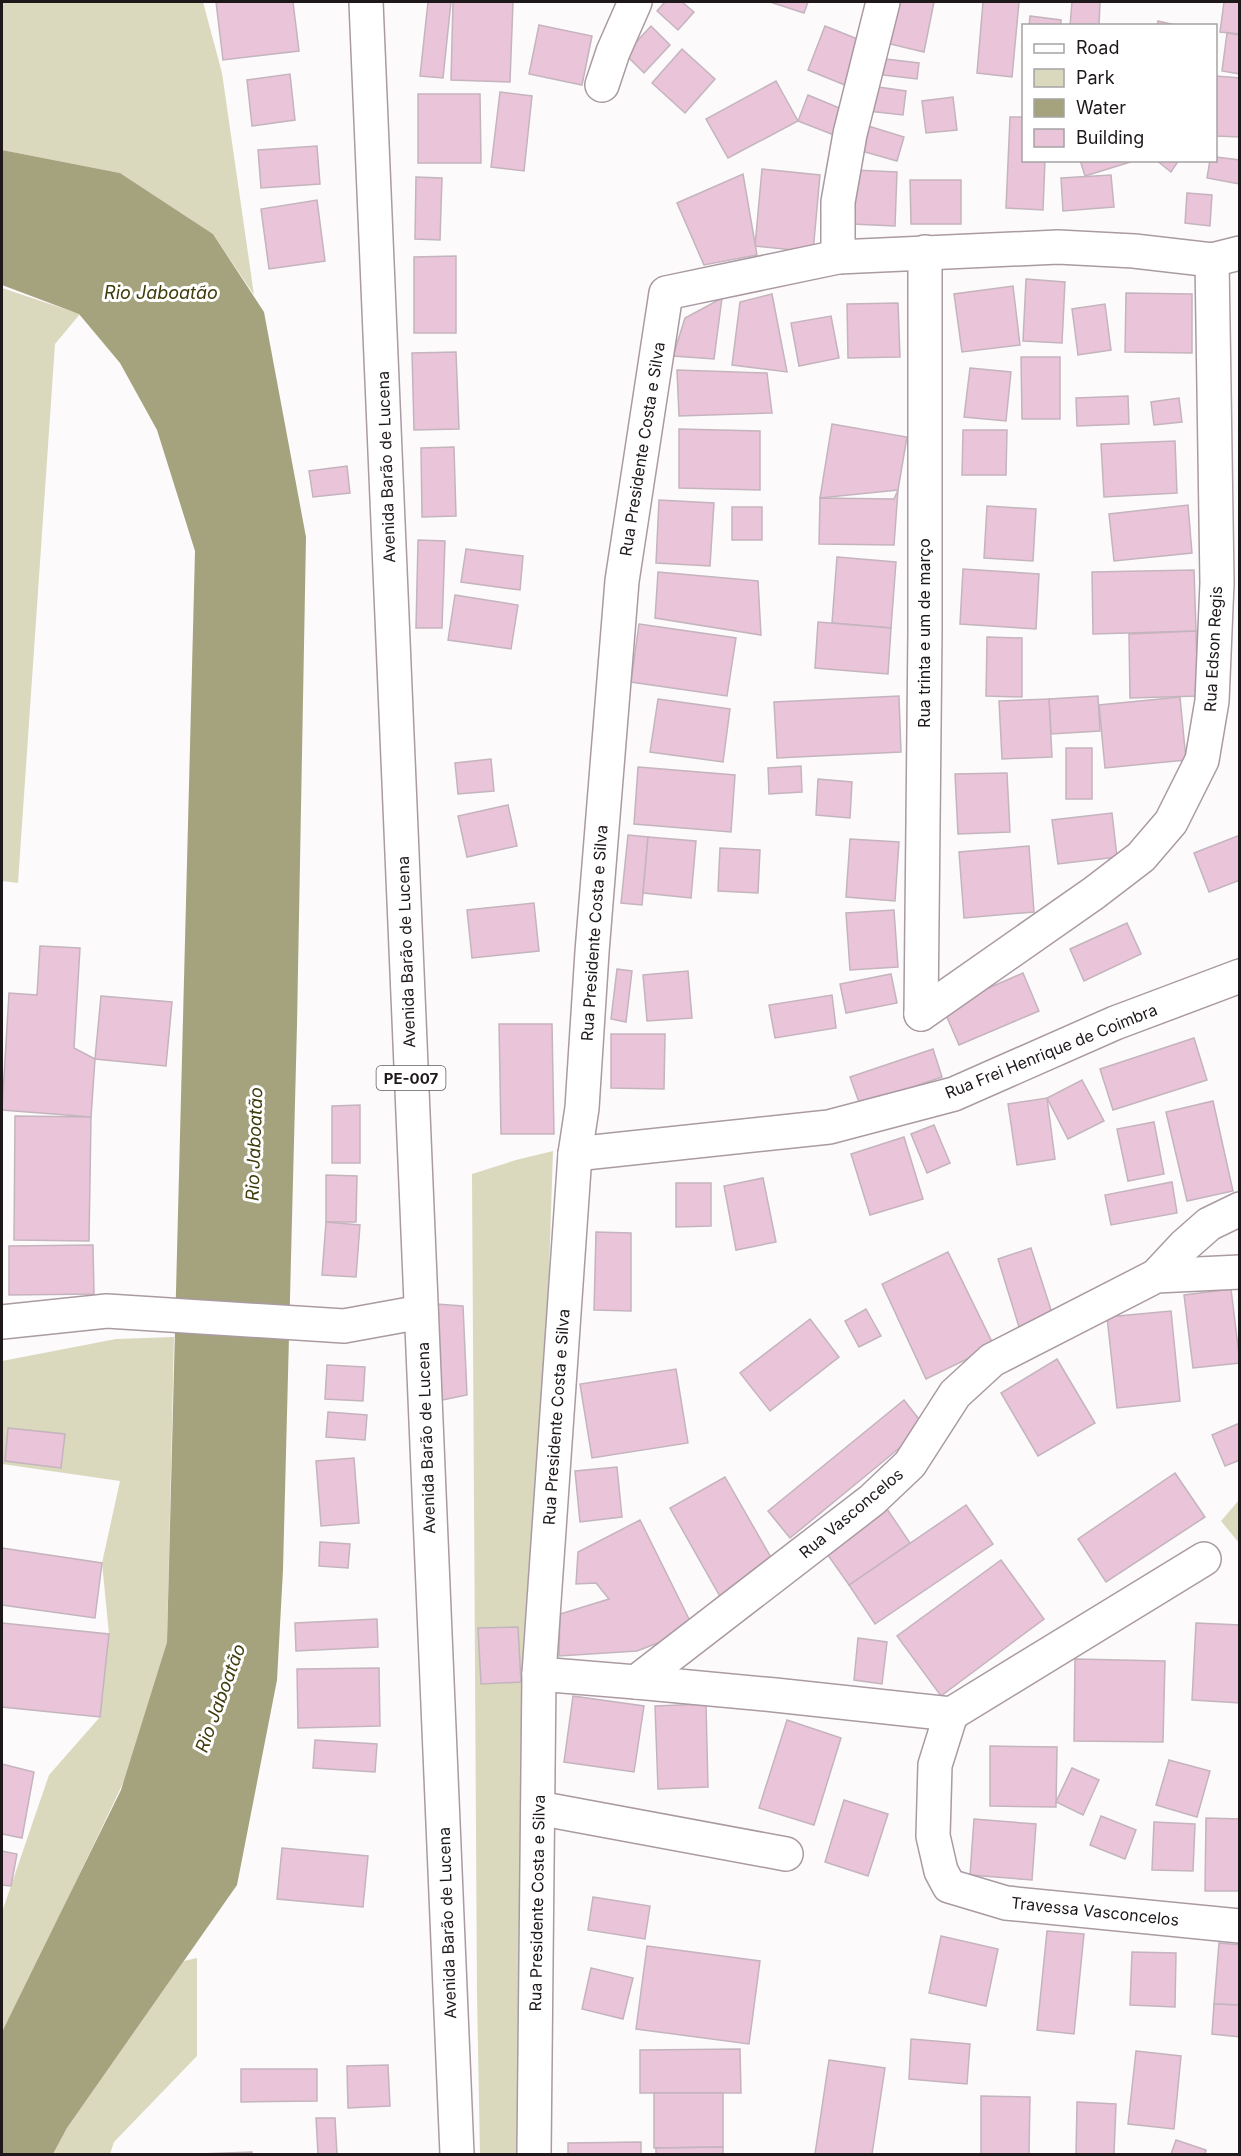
<svg xmlns="http://www.w3.org/2000/svg" width="1241" height="2156" font-family="Inter,sans-serif">
  <style>
    .green { fill: #dad9bd }
    .water { fill: #a5a37e }
    .building { fill: #eac4d9; stroke: #c4b4bd; stroke-width: 1.5 }
    .lines { fill: none; stroke-linecap: round; stroke-linejoin: round }
    .minor-casing { stroke: #aa9aa2; stroke-width: 36 }
    .major-casing { stroke: #aa9aa2; stroke-width: 36 }
    .minor { stroke: #fff; stroke-width: 33 }
    .major { stroke: #fff; stroke-width: 33 }
    .labels { text-anchor: middle; dominant-baseline: central; stroke-width: 6; stroke-linejoin: round; paint-order: stroke }
    .shield { fill: #fff; stroke: #625d5f; stroke-width: 1.5 }
    .shield-label { font-size: 15px; font-weight: bold; fill: #1e181b }
    .street-label { font-size: 16px; fill: #1e181b; stroke: #fff }
    .water-label { font-size: 18px; font-style: italic; fill: #403c0d; stroke: #fff }
  </style>
  <rect width="100%" height="100%" fill="#fdfafc"/>
  <g class="green">
    <path d="M 2,2 L 203,2 L 222,73 L 254,295 L 213,234 L 120,173 L 2,150 Z"/>
    <path d="M 2,288 L 80,314 L 55,344 L 18,883 L 2,881 Z"/>
    <path d="M 553,1151 L 520,2154 L 480,2154 L 477,1995 L 472,1174 L 516,1160 Z"/>
    <path d="M 174,1337 L 167,1642 L 125,1779 L 30,1978 L 2,2032 L 2,1912 L 49,1775 L 100,1717 L 109,1634 L 102,1563 L 120,1481 L 2,1464 L 2,1361 L 116,1339 Z"/>
    <path d="M 1239,1500 L 1240,1543 L 1239,1543 L 1221,1521 Z"/>
    <path d="M 197,1958 L 197,2056 L 114,2142 L 110,2154 L 53,2154 L 67,2128 L 184,1961 Z"/>
  </g>
  <path class="water" d="M 2,150 L 120,173 L 213,234 L 264,312 L 306,537 L 297,1025 L 283,1570 L 277,1680 L 237,1885 L 67,2128 L 53,2154 L 2,2154 L 2,2032 L 121,1790 L 167,1642 L 195,551 L 157,430 L 120,363 L 79,314 L 2,285 Z"/>
  <g class="building">
    <path d="M 216,2 L 293,2 L 299,51 L 223,60 Z"/>
    <path d="M 428,2 L 451,2 L 443,78 L 420,76 Z"/>
    <path d="M 453,2 L 513,2 L 510,82 L 451,80 Z"/>
    <path d="M 665,2 L 682,2 L 694,12 L 678,30 L 657,11 Z"/>
    <path d="M 770,2 L 808,2 L 804,13 Z"/>
    <path d="M 894,2 L 934,2 L 924,52 L 886,43 Z"/>
    <path d="M 983,2 L 1019,2 L 1012,77 L 977,73 Z"/>
    <path d="M 1072,2 L 1100,2 L 1099,26 L 1070,26 Z"/>
    <path d="M 1224,2 L 1240,2 L 1240,34 L 1220,32 Z"/>
    <path d="M 1030,16 L 1061,20 L 1061,26 L 1029,26 Z"/>
    <path d="M 1158,21 L 1180,26 L 1157,26 Z"/>
    <path d="M 539,25 L 592,36 L 582,85 L 529,74 Z"/>
    <path d="M 651,26 L 670,45 L 644,73 L 625,54 Z"/>
    <path d="M 825,26 L 870,44 L 852,88 L 808,70 Z"/>
    <path d="M 1227,33 L 1240,35 L 1240,74 L 1222,71 Z"/>
    <path d="M 682,49 L 715,79 L 685,113 L 652,83 Z"/>
    <path d="M 877,58 L 919,63 L 917,79 L 875,74 Z"/>
    <path d="M 290,74 L 295,120 L 252,126 L 247,80 Z"/>
    <path d="M 1216,76 L 1240,78 L 1240,137 L 1216,136 Z"/>
    <path d="M 776,81 L 798,121 L 728,158 L 706,119 Z"/>
    <path d="M 871,86 L 906,91 L 903,115 L 868,111 Z"/>
    <path d="M 500,92 L 532,96 L 524,171 L 491,167 Z"/>
    <path d="M 418,94 L 480,94 L 481,163 L 418,163 Z"/>
    <path d="M 808,95 L 844,110 L 834,135 L 798,121 Z"/>
    <path d="M 953,97 L 957,130 L 926,133 L 922,101 Z"/>
    <path d="M 1010,117 L 1024,117 L 1024,160 L 1045,160 L 1043,210 L 1006,208 Z"/>
    <path d="M 865,125 L 904,137 L 897,161 L 858,150 Z"/>
    <path d="M 317,146 L 320,184 L 261,188 L 258,150 Z"/>
    <path d="M 1216,157 L 1240,160 L 1240,184 L 1207,178 L 1210,160 L 1216,160 Z"/>
    <path d="M 1080,160 L 1134,160 L 1134,161 L 1085,176 Z"/>
    <path d="M 1156,160 L 1179,160 L 1171,172 Z"/>
    <path d="M 762,169 L 820,175 L 813,252 L 755,246 Z"/>
    <path d="M 854,170 L 897,172 L 895,226 L 852,224 Z"/>
    <path d="M 743,174 L 757,255 L 704,265 L 677,203 Z"/>
    <path d="M 1111,175 L 1114,207 L 1063,211 L 1061,178 Z"/>
    <path d="M 416,177 L 442,178 L 440,240 L 415,239 Z"/>
    <path d="M 910,180 L 961,180 L 961,224 L 911,224 Z"/>
    <path d="M 1187,193 L 1212,195 L 1210,226 L 1185,223 Z"/>
    <path d="M 317,200 L 325,261 L 269,269 L 261,209 Z"/>
    <path d="M 456,256 L 456,333 L 414,333 L 414,257 Z"/>
    <path d="M 1026,279 L 1065,282 L 1062,343 L 1023,341 Z"/>
    <path d="M 1013,286 L 1020,345 L 962,352 L 954,294 Z"/>
    <path d="M 1126,293 L 1192,294 L 1192,353 L 1125,352 Z"/>
    <path d="M 772,294 L 787,372 L 732,365 L 740,302 Z"/>
    <path d="M 722,298 L 714,359 L 673,356 L 685,318 Z"/>
    <path d="M 898,303 L 900,357 L 848,358 L 847,304 Z"/>
    <path d="M 1105,304 L 1111,350 L 1078,355 L 1072,309 Z"/>
    <path d="M 831,316 L 839,358 L 799,366 L 791,323 Z"/>
    <path d="M 456,352 L 459,429 L 414,430 L 412,353 Z"/>
    <path d="M 1021,357 L 1060,357 L 1060,419 L 1022,419 Z"/>
    <path d="M 970,368 L 1011,372 L 1006,421 L 964,417 Z"/>
    <path d="M 677,370 L 767,373 L 772,413 L 679,416 Z"/>
    <path d="M 1128,396 L 1129,424 L 1077,426 L 1076,398 Z"/>
    <path d="M 1179,398 L 1182,422 L 1154,425 L 1151,402 Z"/>
    <path d="M 832,424 L 907,437 L 898,490 L 820,498 Z"/>
    <path d="M 679,429 L 760,431 L 760,490 L 679,488 Z"/>
    <path d="M 963,430 L 1007,430 L 1006,475 L 962,475 Z"/>
    <path d="M 1175,441 L 1177,493 L 1104,497 L 1101,444 Z"/>
    <path d="M 454,447 L 456,516 L 422,517 L 421,448 Z"/>
    <path d="M 347,466 L 350,493 L 313,497 L 309,471 Z"/>
    <path d="M 898,490 L 894,545 L 819,544 L 820,498 L 894,499 Z"/>
    <path d="M 659,500 L 714,503 L 710,566 L 656,563 Z"/>
    <path d="M 1188,505 L 1192,553 L 1114,561 L 1109,514 Z"/>
    <path d="M 987,506 L 1036,509 L 1033,561 L 984,558 Z"/>
    <rect x="732" y="507" width="30" height="33"/>
    <path d="M 418,540 L 445,541 L 442,628 L 416,628 Z"/>
    <path d="M 466,549 L 523,556 L 520,590 L 461,582 Z"/>
    <path d="M 837,557 L 896,562 L 891,628 L 832,623 Z"/>
    <path d="M 963,569 L 1039,574 L 1036,629 L 960,624 Z"/>
    <path d="M 1194,570 L 1196,631 L 1093,634 L 1092,572 Z"/>
    <path d="M 658,572 L 758,581 L 761,635 L 655,618 Z"/>
    <path d="M 455,595 L 518,605 L 511,649 L 448,640 Z"/>
    <path d="M 818,622 L 891,628 L 888,674 L 815,668 Z"/>
    <path d="M 639,624 L 736,638 L 727,696 L 631,682 Z"/>
    <path d="M 1196,631 L 1198,696 L 1130,698 L 1129,634 Z"/>
    <path d="M 987,637 L 1022,638 L 1022,697 L 986,696 Z"/>
    <path d="M 899,696 L 901,752 L 777,758 L 774,702 Z"/>
    <path d="M 1098,696 L 1100,731 L 1051,734 L 1049,699 Z"/>
    <path d="M 1180,697 L 1186,760 L 1105,768 L 1099,705 Z"/>
    <path d="M 658,699 L 730,709 L 723,762 L 650,752 Z"/>
    <path d="M 1049,699 L 1052,757 L 1002,759 L 999,701 Z"/>
    <rect x="1066" y="748" width="26" height="51"/>
    <path d="M 491,759 L 494,791 L 458,794 L 455,763 Z"/>
    <path d="M 801,766 L 802,792 L 769,794 L 768,768 Z"/>
    <path d="M 638,767 L 735,775 L 731,832 L 634,824 Z"/>
    <path d="M 1007,773 L 1010,832 L 958,834 L 955,774 Z"/>
    <path d="M 818,779 L 852,782 L 850,818 L 816,815 Z"/>
    <path d="M 508,805 L 517,846 L 467,857 L 458,816 Z"/>
    <path d="M 1112,813 L 1117,857 L 1058,864 L 1052,820 Z"/>
    <path d="M 628,835 L 648,837 L 642,905 L 621,903 Z"/>
    <path d="M 1240,835 L 1240,880 L 1209,892 L 1194,853 Z"/>
    <path d="M 648,837 L 696,841 L 691,898 L 643,893 Z"/>
    <path d="M 850,839 L 899,842 L 895,901 L 846,897 Z"/>
    <path d="M 1029,846 L 1034,912 L 964,918 L 959,852 Z"/>
    <path d="M 720,848 L 760,850 L 758,893 L 718,891 Z"/>
    <path d="M 534,903 L 539,951 L 472,958 L 467,910 Z"/>
    <path d="M 894,910 L 898,967 L 850,970 L 846,913 Z"/>
    <path d="M 1127,923 L 1141,954 L 1084,981 L 1070,949 Z"/>
    <path d="M 40,946 L 80,948 L 74,1048 L 95,1059 L 91,1117 L 2,1110 L 9,993 L 37,995 Z"/>
    <path d="M 617,969 L 632,971 L 626,1022 L 611,1019 Z"/>
    <path d="M 688,971 L 692,1018 L 647,1021 L 643,975 Z"/>
    <path d="M 1023,973 L 1039,1011 L 959,1045 L 943,1008 Z"/>
    <path d="M 891,974 L 897,1003 L 846,1013 L 840,984 Z"/>
    <path d="M 832,995 L 836,1028 L 775,1038 L 769,1005 Z"/>
    <path d="M 101,996 L 172,1002 L 166,1066 L 95,1059 Z"/>
    <path d="M 499,1024 L 552,1024 L 554,1134 L 501,1134 Z"/>
    <path d="M 611,1034 L 665,1034 L 664,1089 L 611,1088 Z"/>
    <path d="M 1194,1038 L 1207,1080 L 1113,1110 L 1100,1069 Z"/>
    <path d="M 933,1049 L 942,1077 L 860,1105 L 850,1077 Z"/>
    <path d="M 1082,1080 L 1104,1121 L 1068,1139 L 1047,1098 Z"/>
    <path d="M 1047,1098 L 1055,1159 L 1017,1165 L 1008,1104 Z"/>
    <path d="M 1213,1101 L 1233,1191 L 1187,1201 L 1166,1112 Z"/>
    <path d="M 360,1105 L 360,1163 L 332,1163 L 332,1106 Z"/>
    <path d="M 15,1116 L 91,1117 L 89,1241 L 14,1240 Z"/>
    <path d="M 1154,1122 L 1164,1174 L 1128,1181 L 1117,1129 Z"/>
    <path d="M 934,1125 L 950,1163 L 927,1173 L 911,1134 Z"/>
    <path d="M 904,1137 L 923,1199 L 870,1215 L 851,1154 Z"/>
    <path d="M 326,1175 L 357,1176 L 356,1222 L 326,1222 Z"/>
    <path d="M 763,1178 L 776,1242 L 736,1250 L 724,1186 Z"/>
    <path d="M 1172,1182 L 1177,1213 L 1111,1225 L 1105,1195 Z"/>
    <path d="M 676,1183 L 711,1183 L 711,1226 L 676,1227 Z"/>
    <path d="M 326,1222 L 360,1225 L 356,1277 L 322,1275 Z"/>
    <path d="M 596,1232 L 631,1233 L 631,1311 L 594,1310 Z"/>
    <path d="M 93,1245 L 94,1294 L 9,1295 L 9,1246 Z"/>
    <path d="M 1031,1248 L 1053,1316 L 1019,1327 L 998,1259 Z"/>
    <path d="M 948,1252 L 994,1346 L 926,1379 L 882,1284 Z"/>
    <path d="M 1231,1289 L 1240,1363 L 1193,1368 L 1184,1295 Z"/>
    <path d="M 436,1304 L 463,1306 L 467,1395 L 442,1400 Z"/>
    <path d="M 866,1309 L 881,1336 L 859,1347 L 845,1321 Z"/>
    <path d="M 1171,1311 L 1180,1401 L 1117,1408 L 1107,1317 Z"/>
    <path d="M 810,1319 L 839,1357 L 770,1411 L 740,1373 Z"/>
    <path d="M 1057,1359 L 1095,1423 L 1038,1456 L 1001,1393 Z"/>
    <path d="M 327,1365 L 365,1367 L 363,1401 L 325,1399 Z"/>
    <path d="M 676,1369 L 688,1443 L 592,1458 L 580,1384 Z"/>
    <path d="M 904,1400 L 925,1427 L 790,1538 L 768,1511 Z"/>
    <path d="M 328,1412 L 367,1415 L 365,1440 L 326,1437 Z"/>
    <path d="M 1240,1423 L 1240,1460 L 1225,1466 L 1212,1435 Z"/>
    <path d="M 8,1428 L 65,1434 L 61,1468 L 5,1461 Z"/>
    <path d="M 354,1458 L 359,1523 L 321,1526 L 316,1461 Z"/>
    <path d="M 617,1467 L 622,1517 L 580,1522 L 575,1471 Z"/>
    <path d="M 1175,1473 L 1205,1517 L 1106,1582 L 1078,1539 Z"/>
    <path d="M 725,1477 L 777,1568 L 722,1600 L 670,1508 Z"/>
    <path d="M 966,1505 L 993,1544 L 875,1624 L 849,1585 Z"/>
    <path d="M 887,1509 L 910,1543 L 849,1585 L 825,1551 Z"/>
    <path d="M 640,1520 L 694,1629 L 637,1651 L 559,1656 L 560,1614 L 609,1599 L 596,1583 L 576,1584 L 578,1552 Z"/>
    <path d="M 320,1542 L 350,1544 L 348,1568 L 319,1566 Z"/>
    <path d="M 2,1548 L 102,1563 L 95,1618 L 2,1605 Z"/>
    <path d="M 1001,1560 L 1044,1619 L 941,1696 L 897,1636 Z"/>
    <path d="M 377,1619 L 378,1647 L 296,1651 L 295,1623 Z"/>
    <path d="M 2,1623 L 109,1634 L 100,1717 L 2,1707 Z"/>
    <path d="M 1196,1623 L 1240,1625 L 1240,1703 L 1192,1700 Z"/>
    <path d="M 518,1627 L 521,1682 L 481,1684 L 478,1628 Z"/>
    <path d="M 858,1638 L 887,1642 L 882,1684 L 854,1680 Z"/>
    <path d="M 1075,1659 L 1165,1661 L 1163,1742 L 1074,1741 Z"/>
    <path d="M 379,1668 L 380,1726 L 298,1728 L 297,1669 Z"/>
    <path d="M 573,1696 L 644,1706 L 634,1772 L 564,1762 Z"/>
    <path d="M 706,1704 L 708,1787 L 658,1789 L 655,1706 Z"/>
    <path d="M 787,1720 L 841,1738 L 814,1825 L 759,1808 Z"/>
    <path d="M 315,1740 L 377,1744 L 375,1772 L 313,1768 Z"/>
    <path d="M 990,1746 L 1057,1747 L 1056,1807 L 990,1806 Z"/>
    <path d="M 1169,1760 L 1210,1771 L 1197,1817 L 1156,1805 Z"/>
    <path d="M 2,1764 L 34,1772 L 22,1838 L 2,1834 Z"/>
    <path d="M 1072,1768 L 1099,1780 L 1083,1815 L 1056,1802 Z"/>
    <path d="M 844,1800 L 888,1814 L 868,1876 L 825,1862 Z"/>
    <path d="M 1101,1816 L 1136,1830 L 1125,1859 L 1090,1845 Z"/>
    <path d="M 1206,1818 L 1240,1819 L 1240,1891 L 1205,1891 Z"/>
    <path d="M 974,1819 L 1036,1824 L 1032,1880 L 970,1875 Z"/>
    <path d="M 1154,1822 L 1195,1824 L 1193,1871 L 1152,1870 Z"/>
    <path d="M 282,1848 L 368,1856 L 363,1907 L 277,1899 Z"/>
    <path d="M 2,1851 L 17,1854 L 11,1886 L 2,1885 Z"/>
    <path d="M 593,1897 L 650,1906 L 645,1939 L 588,1930 Z"/>
    <path d="M 1047,1931 L 1084,1934 L 1074,2034 L 1037,2030 Z"/>
    <path d="M 941,1936 L 998,1949 L 986,2006 L 929,1993 Z"/>
    <path d="M 1219,1943 L 1240,1945 L 1240,2005 L 1214,2004 Z"/>
    <path d="M 647,1946 L 760,1961 L 749,2044 L 636,2029 Z"/>
    <path d="M 1132,1952 L 1176,1953 L 1175,2007 L 1130,2005 Z"/>
    <path d="M 591,1968 L 633,1978 L 623,2019 L 582,2009 Z"/>
    <path d="M 1214,2004 L 1240,2005 L 1240,2037 L 1212,2034 Z"/>
    <path d="M 911,2039 L 970,2044 L 967,2084 L 909,2079 Z"/>
    <path d="M 740,2049 L 741,2093 L 640,2093 L 640,2050 Z"/>
    <path d="M 1136,2051 L 1181,2056 L 1174,2129 L 1128,2124 Z"/>
    <path d="M 829,2060 L 885,2068 L 872,2154 L 815,2154 Z"/>
    <path d="M 388,2065 L 390,2106 L 348,2108 L 347,2066 Z"/>
    <path d="M 241,2069 L 317,2069 L 317,2101 L 241,2102 Z"/>
    <path d="M 654,2093 L 723,2093 L 723,2147 L 654,2148 Z"/>
    <path d="M 981,2096 L 1030,2097 L 1029,2154 L 981,2154 Z"/>
    <path d="M 1077,2102 L 1116,2104 L 1114,2154 L 1076,2154 Z"/>
    <path d="M 316,2118 L 335,2118 L 337,2154 L 318,2154 Z"/>
    <path d="M 1176,2140 L 1206,2150 L 1205,2154 L 1171,2154 Z"/>
    <path d="M 641,2142 L 641,2154 L 568,2154 L 568,2143 Z"/>
    <path d="M 723,2147 L 723,2154 L 656,2154 L 656,2148 Z"/>
    <path d="M 252,2152 L 252,2154 L 199,2154 Z"/>
  </g>
  <g class="lines">
    <g class="minor-casing">
      <g id="minor">
        <path d="M 602,85 L 613,52 L 635,2"/>
        <path d="M 838,257 L 838,202 L 850,134 L 883,2"/>
        <path d="M 921,1014 L 1094,893 L 1141,857 L 1171,822 L 1202,760 L 1212,701 L 1217,583 L 1212,260"/>
        <path d="M 921,1014 L 925,632 L 925,252"/>
        <path d="M 575,1154 L 829,1127 L 954,1094 L 1115,1023 L 1240,976"/>
        <path d="M 1156,1276 L 1184,1246 L 1209,1224 L 1240,1209"/>
        <path d="M 2,1322 L 107,1311 L 344,1326 L 421,1312"/>
        <path d="M 539,1674 L 636,1682 L 872,1500 L 910,1464 L 955,1394 L 992,1360 L 1156,1276 L 1240,1272"/>
        <path d="M 636,1682 L 775,1695 L 951,1714 L 1204,1559"/>
        <path d="M 951,1714 L 935,1765 L 933,1836 L 941,1871 L 949,1886 L 1006,1903 L 1240,1926"/>
        <path d="M 538,1808 L 786,1854"/>
        <path d="M 534,2154 L 539,1674 L 575,1154 L 582,1108 L 592,952 L 622,581 L 666,293 L 838,257 L 1058,247 L 1134,251 L 1212,260 L 1240,253"/>
      </g>
    </g>
    <g class="major-casing">
      <path id="major" d="M 366,2 L 457,2154"/>
    </g>
    <use href="#minor" class="minor"/>
    <use href="#major" class="major"/>
  </g>
  <g class="labels">
    <rect class="shield" x="376.5" y="1066" width="69" height="24" rx="4.5"/>
    <g class="shield-label">
      <text x="411" y="1078">PE-007</text>
    </g>
    <g class="street-label">
      <text transform="translate(642 449) rotate(-81)">Rua Presidente Costa e Silva</text>
      <text transform="translate(386 467) rotate(-92)">Avenida Barão de Lucena</text>
      <text transform="translate(924 633) rotate(-90)">Rua trinta e um de março</text>
      <text transform="translate(1213 649) rotate(-87)">Rua Edson Regis</text>
      <text transform="translate(594 933) rotate(-86)">Rua Presidente Costa e Silva</text>
      <text transform="translate(406 952) rotate(-92)">Avenida Barão de Lucena</text>
      <text transform="translate(1051 1051) rotate(-22)">Rua Frei Henrique de Coimbra</text>
      <text transform="translate(556 1417) rotate(-86)">Rua Presidente Costa e Silva</text>
      <text transform="translate(426 1438) rotate(-92)">Avenida Barão de Lucena</text>
      <text transform="translate(851 1513) rotate(-40)">Rua Vasconcelos</text>
      <text transform="translate(537 1903) rotate(-89)">Rua Presidente Costa e Silva</text>
      <text transform="translate(1095 1911) rotate(6)">Travessa Vasconcelos</text>
      <text transform="translate(447 1923) rotate(-92)">Avenida Barão de Lucena</text>
    </g>
    <g class="water-label">
      <text x="161" y="292">Rio Jaboatão</text>
      <text transform="translate(254 1144) rotate(-88)">Rio Jaboatão</text>
      <text transform="translate(220 1698) rotate(-70)">Rio Jaboatão</text>
    </g>
  </g>
  <rect width="1241" height="2156" fill="none" stroke="#1e181b" stroke-width="6"/>
  <rect x="1022" y="24" width="195" height="138" fill="#ffffff" stroke="#a5a3a4" stroke-width="1.5"/>
  <rect x="1034" y="44" width="30" height="9" fill="#ffffff" stroke="#a5a3a4" stroke-width="1.5"/>
  <text x="1076" y="54" font-size="18" fill="#1e181b">Road</text>
  <rect x="1034" y="69" width="30" height="18" fill="#dad9bd" stroke="#a5a3a4" stroke-width="1.5"/>
  <text x="1076" y="84" font-size="18" fill="#1e181b">Park</text>
  <rect x="1034" y="99" width="30" height="18" fill="#a5a37e" stroke="#a5a3a4" stroke-width="1.5"/>
  <text x="1076" y="114" font-size="18" fill="#1e181b">Water</text>
  <rect x="1034" y="129" width="30" height="18" fill="#eac4d9" stroke="#a5a3a4" stroke-width="1.5"/>
  <text x="1076" y="144" font-size="18" fill="#1e181b">Building</text>
</svg>
